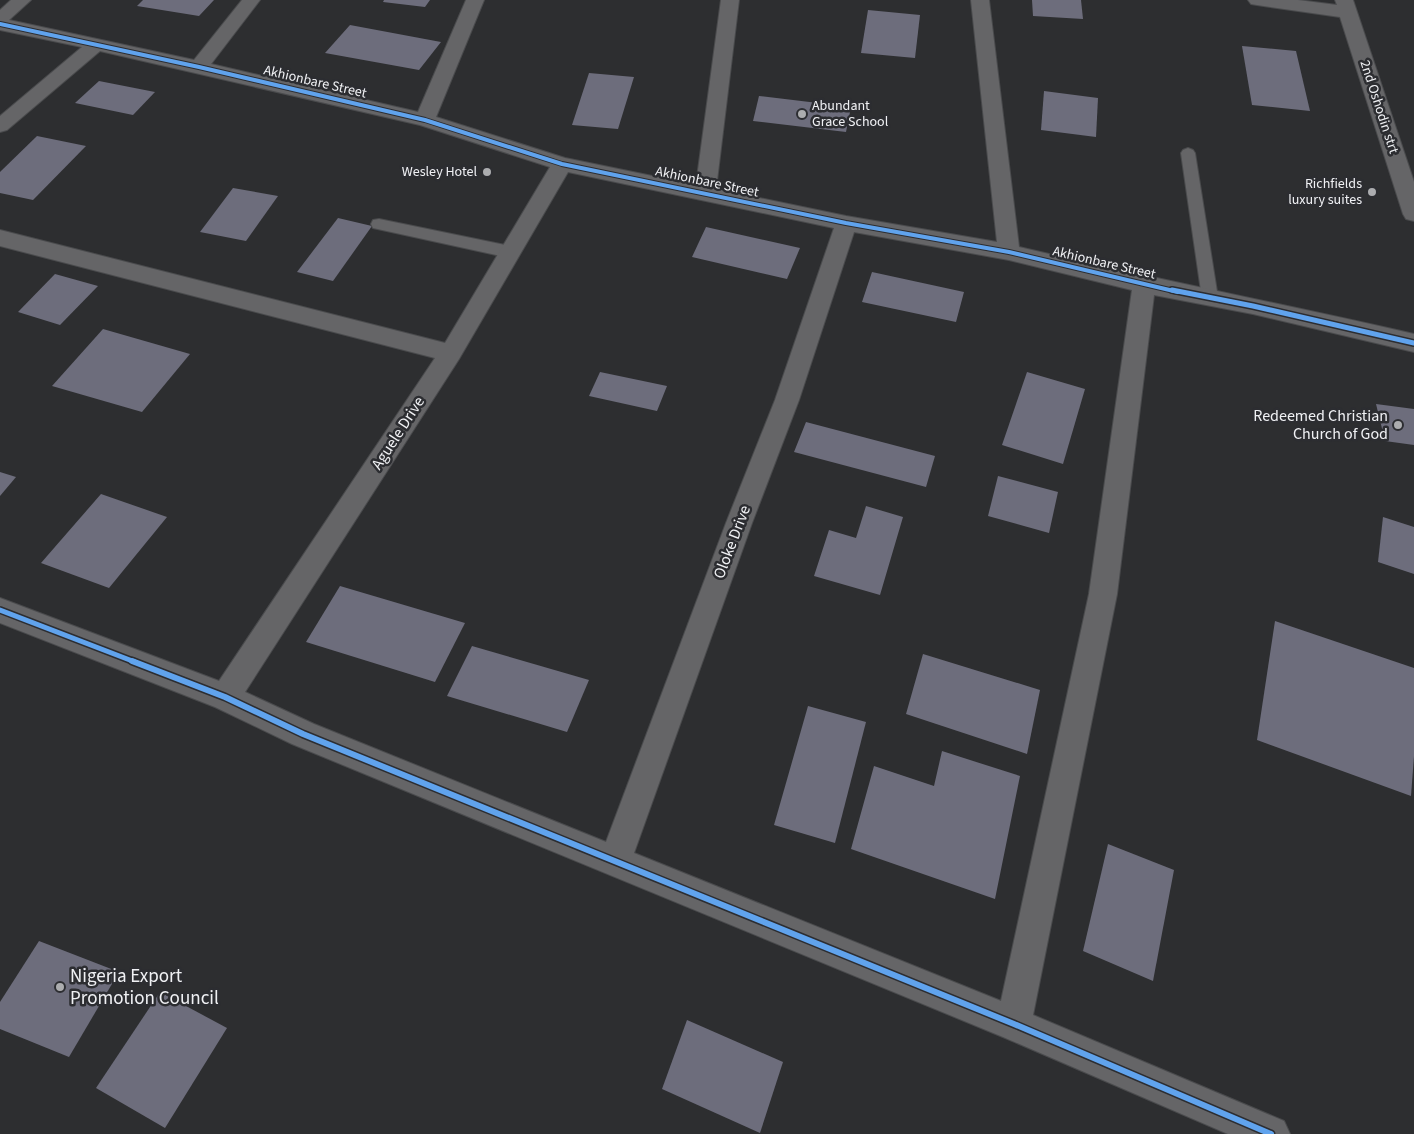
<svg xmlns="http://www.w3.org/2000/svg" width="1414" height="1134" font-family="'Source Sans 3',sans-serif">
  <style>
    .building { fill: #6d6d7c }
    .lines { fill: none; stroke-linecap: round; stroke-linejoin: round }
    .service-casing { stroke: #4a4b4d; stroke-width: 2 }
    .minor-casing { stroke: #4a4b4d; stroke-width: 2 }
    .service { fill: #656567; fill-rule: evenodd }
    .minor { fill: #656567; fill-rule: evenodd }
    .cycleway-far2-casing { stroke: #2c2d31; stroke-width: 6 }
    .cycleway-far1-casing { stroke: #2c2d31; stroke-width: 8 }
    .cycleway-casing { stroke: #2c2d31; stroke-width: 9 }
    .cycleway-far2 { stroke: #60a3ed; stroke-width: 4 }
    .cycleway-far1 { stroke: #60a3ed; stroke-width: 5 }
    .cycleway { stroke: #60a3ed; stroke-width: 6 }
    .poi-dot { fill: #acadaf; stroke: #2c2d31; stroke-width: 2 }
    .labels { text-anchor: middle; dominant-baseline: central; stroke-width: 5; stroke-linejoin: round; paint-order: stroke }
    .far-street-label { font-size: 14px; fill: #f0f1f4; stroke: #2c2d31 }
    .far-poi-label { font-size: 14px; fill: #f0f1f4; stroke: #2c2d31; text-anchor: end }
    .poi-label { font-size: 16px; fill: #f0f1f4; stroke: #2c2d31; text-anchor: end }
    .street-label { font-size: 16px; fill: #f0f1f4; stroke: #2c2d31 }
    .near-poi-label { font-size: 19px; fill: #f0f1f4; stroke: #2c2d31; text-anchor: start }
  </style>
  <rect width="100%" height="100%" fill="#2d2e30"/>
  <g class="building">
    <path d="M 143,0 L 214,0 L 199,16 L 137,6 Z"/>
    <path d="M 384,0 L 430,0 L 425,7 L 383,2 Z"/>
    <path d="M 1032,0 L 1081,0 L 1083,19 L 1033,16 Z"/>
    <path d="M 868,10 L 920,15 L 915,58 L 861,53 Z"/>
    <path d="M 350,25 L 441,42 L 419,70 L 325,53 Z"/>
    <path d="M 1242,46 L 1296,51 L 1310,111 L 1252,105 Z"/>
    <path d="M 589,73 L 634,77 L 618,129 L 572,125 Z"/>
    <path d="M 99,81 L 155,92 L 133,115 L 75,103 Z"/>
    <path d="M 1044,91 L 1098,98 L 1096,137 L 1041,130 Z"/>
    <path d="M 759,96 L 851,107 L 846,132 L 753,121 Z"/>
    <path d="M 37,136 L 86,146 L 33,200 L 0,193 L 0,172 Z"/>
    <path d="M 233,188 L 278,196 L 246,241 L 200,232 Z"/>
    <path d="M 338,218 L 372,226 L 333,281 L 297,272 Z"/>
    <path d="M 706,227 L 800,248 L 787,279 L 692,257 Z"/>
    <path d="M 872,272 L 964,292 L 956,322 L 862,302 Z"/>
    <path d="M 55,274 L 98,286 L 60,325 L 18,312 Z"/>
    <path d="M 103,329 L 190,354 L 142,412 L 52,386 Z"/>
    <path d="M 600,372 L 667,386 L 657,411 L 589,396 Z"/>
    <path d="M 1027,372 L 1085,389 L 1063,464 L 1002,445 Z"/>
    <path d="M 1376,404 L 1414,409 L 1414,445 L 1385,441 Z"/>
    <path d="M 806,422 L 935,456 L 926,487 L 794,452 Z"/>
    <path d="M 0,472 L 16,477 L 0,496 Z"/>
    <path d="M 998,476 L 1058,492 L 1049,533 L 988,516 Z"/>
    <path d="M 101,494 L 167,517 L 109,588 L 41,563 Z"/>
    <path d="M 866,506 L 903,517 L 880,595 L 814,576 L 829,530 L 856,538 Z"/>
    <path d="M 1383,517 L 1414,527 L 1414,574 L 1378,562 Z"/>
    <path d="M 340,586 L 465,623 L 435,682 L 306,642 Z"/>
    <path d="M 1275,621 L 1414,668 L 1414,756 L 1411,796 L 1257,740 Z"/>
    <path d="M 472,646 L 589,680 L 567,732 L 447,696 Z"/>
    <path d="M 923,654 L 1040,690 L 1027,754 L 906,714 Z"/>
    <path d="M 808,706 L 866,722 L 835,843 L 774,825 Z"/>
    <path d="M 942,751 L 1020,776 L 995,899 L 851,849 L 874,766 L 934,786 Z"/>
    <path d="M 1108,844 L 1174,870 L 1153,981 L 1083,951 Z"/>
    <path d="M 39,941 L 119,972 L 69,1057 L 0,1029 L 0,1002 Z"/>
    <path d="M 160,992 L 227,1028 L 165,1128 L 96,1088 Z"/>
    <path d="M 687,1020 L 783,1062 L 760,1133 L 662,1089 Z"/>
  </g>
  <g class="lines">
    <g class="service-casing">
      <g id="service">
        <path d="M 1188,148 L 1193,150 L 1195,153 L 1218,298 L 1216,302 L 1210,304 L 1204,302 L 1202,298 L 1181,153 L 1183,150 Z"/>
        <path d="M 379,219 L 510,246 L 516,248 L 518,252 L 516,256 L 510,258 L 373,228 L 371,224 L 373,220 Z"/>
      </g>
    </g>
    <g class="minor-casing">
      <g id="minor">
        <path d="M 11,0 L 31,0 L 9,20 L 194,60 L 242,0 L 260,0 L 211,64 L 418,112 L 466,0 L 484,0 L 436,117 L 565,158 L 696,185 L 721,0 L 739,0 L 716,189 L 846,216 L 997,242 L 971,0 L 989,0 L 1019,247 C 1150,278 1283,304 1414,334 L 1414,352 L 1253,314 L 1154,295 L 1117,594 L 1033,1015 L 1284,1121 L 1290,1134 L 1228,1134 L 1003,1037 L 292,744 L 215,707 L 0,623 L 0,598 L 219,681 L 435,358 L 0,246 L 0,230 L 445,343 L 550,167 L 420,125 L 100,51 L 7,130 L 0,132 L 0,116 L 82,47 L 0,30 L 0,10 ZM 568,172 L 834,228 L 775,400 L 726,523 L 606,842 L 314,724 L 245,692 L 459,359 ZM 854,232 L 1009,260 L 1132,290 L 1089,594 L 1001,1001 L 634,853 L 752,523 L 799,400 Z"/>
        <path d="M 1248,0 L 1298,0 L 1337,5 L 1335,0 L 1353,0 L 1414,182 L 1414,221 L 1406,219 L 1403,214 L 1340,17 L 1257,5 L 1251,4 Z"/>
      </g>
    </g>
    <use href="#service" class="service"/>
    <use href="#minor" class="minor"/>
    <g class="cycleway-far2-casing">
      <path id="cycleway-far2" d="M 0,24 L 199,67 L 425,120 L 562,164 L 846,223 L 1009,252 L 1178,292"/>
    </g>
    <g class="cycleway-far1-casing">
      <g id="cycleway-far1">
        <path d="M 1172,290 L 1253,306 L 1414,343"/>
        <path d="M 0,610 L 135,662"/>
      </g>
    </g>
    <g class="cycleway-casing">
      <path id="cycleway" d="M 132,661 L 225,697 L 303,734 L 1014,1024 L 1271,1134"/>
    </g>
    <use href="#cycleway-far2" class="cycleway-far2"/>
    <use href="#cycleway-far1" class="cycleway-far1"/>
    <use href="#cycleway" class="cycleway"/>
  </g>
  <g class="poi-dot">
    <circle cx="802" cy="114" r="5"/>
    <circle cx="487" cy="172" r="5"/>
    <circle cx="1372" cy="192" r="5"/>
    <circle cx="1398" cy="425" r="5"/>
    <circle cx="60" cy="987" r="5"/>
  </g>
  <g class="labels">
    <g class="far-street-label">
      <text transform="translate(315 82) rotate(13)">Akhionbare Street</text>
      <text transform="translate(1379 107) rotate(72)">2nd Oshodin strt</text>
      <text transform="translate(707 182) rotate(12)">Akhionbare Street</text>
      <text transform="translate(1104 263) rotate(13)">Akhionbare Street</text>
    </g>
    <g class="far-poi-label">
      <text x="812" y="106" text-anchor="start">Abundant<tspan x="812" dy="16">Grace School</tspan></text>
      <text x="477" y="172">Wesley Hotel</text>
      <text x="1362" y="184">Richfields<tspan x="1362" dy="16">luxury suites</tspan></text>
    </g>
    <g class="poi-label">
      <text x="1388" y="416">Redeemed Christian<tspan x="1388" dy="18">Church of God</tspan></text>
    </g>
    <g class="street-label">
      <text transform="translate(398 433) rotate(-57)">Aguele Drive</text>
      <text transform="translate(732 542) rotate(-69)">Oloke Drive</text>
    </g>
    <g class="near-poi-label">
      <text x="70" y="976">Nigeria Export<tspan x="70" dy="22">Promotion Council</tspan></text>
    </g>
  </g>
</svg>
